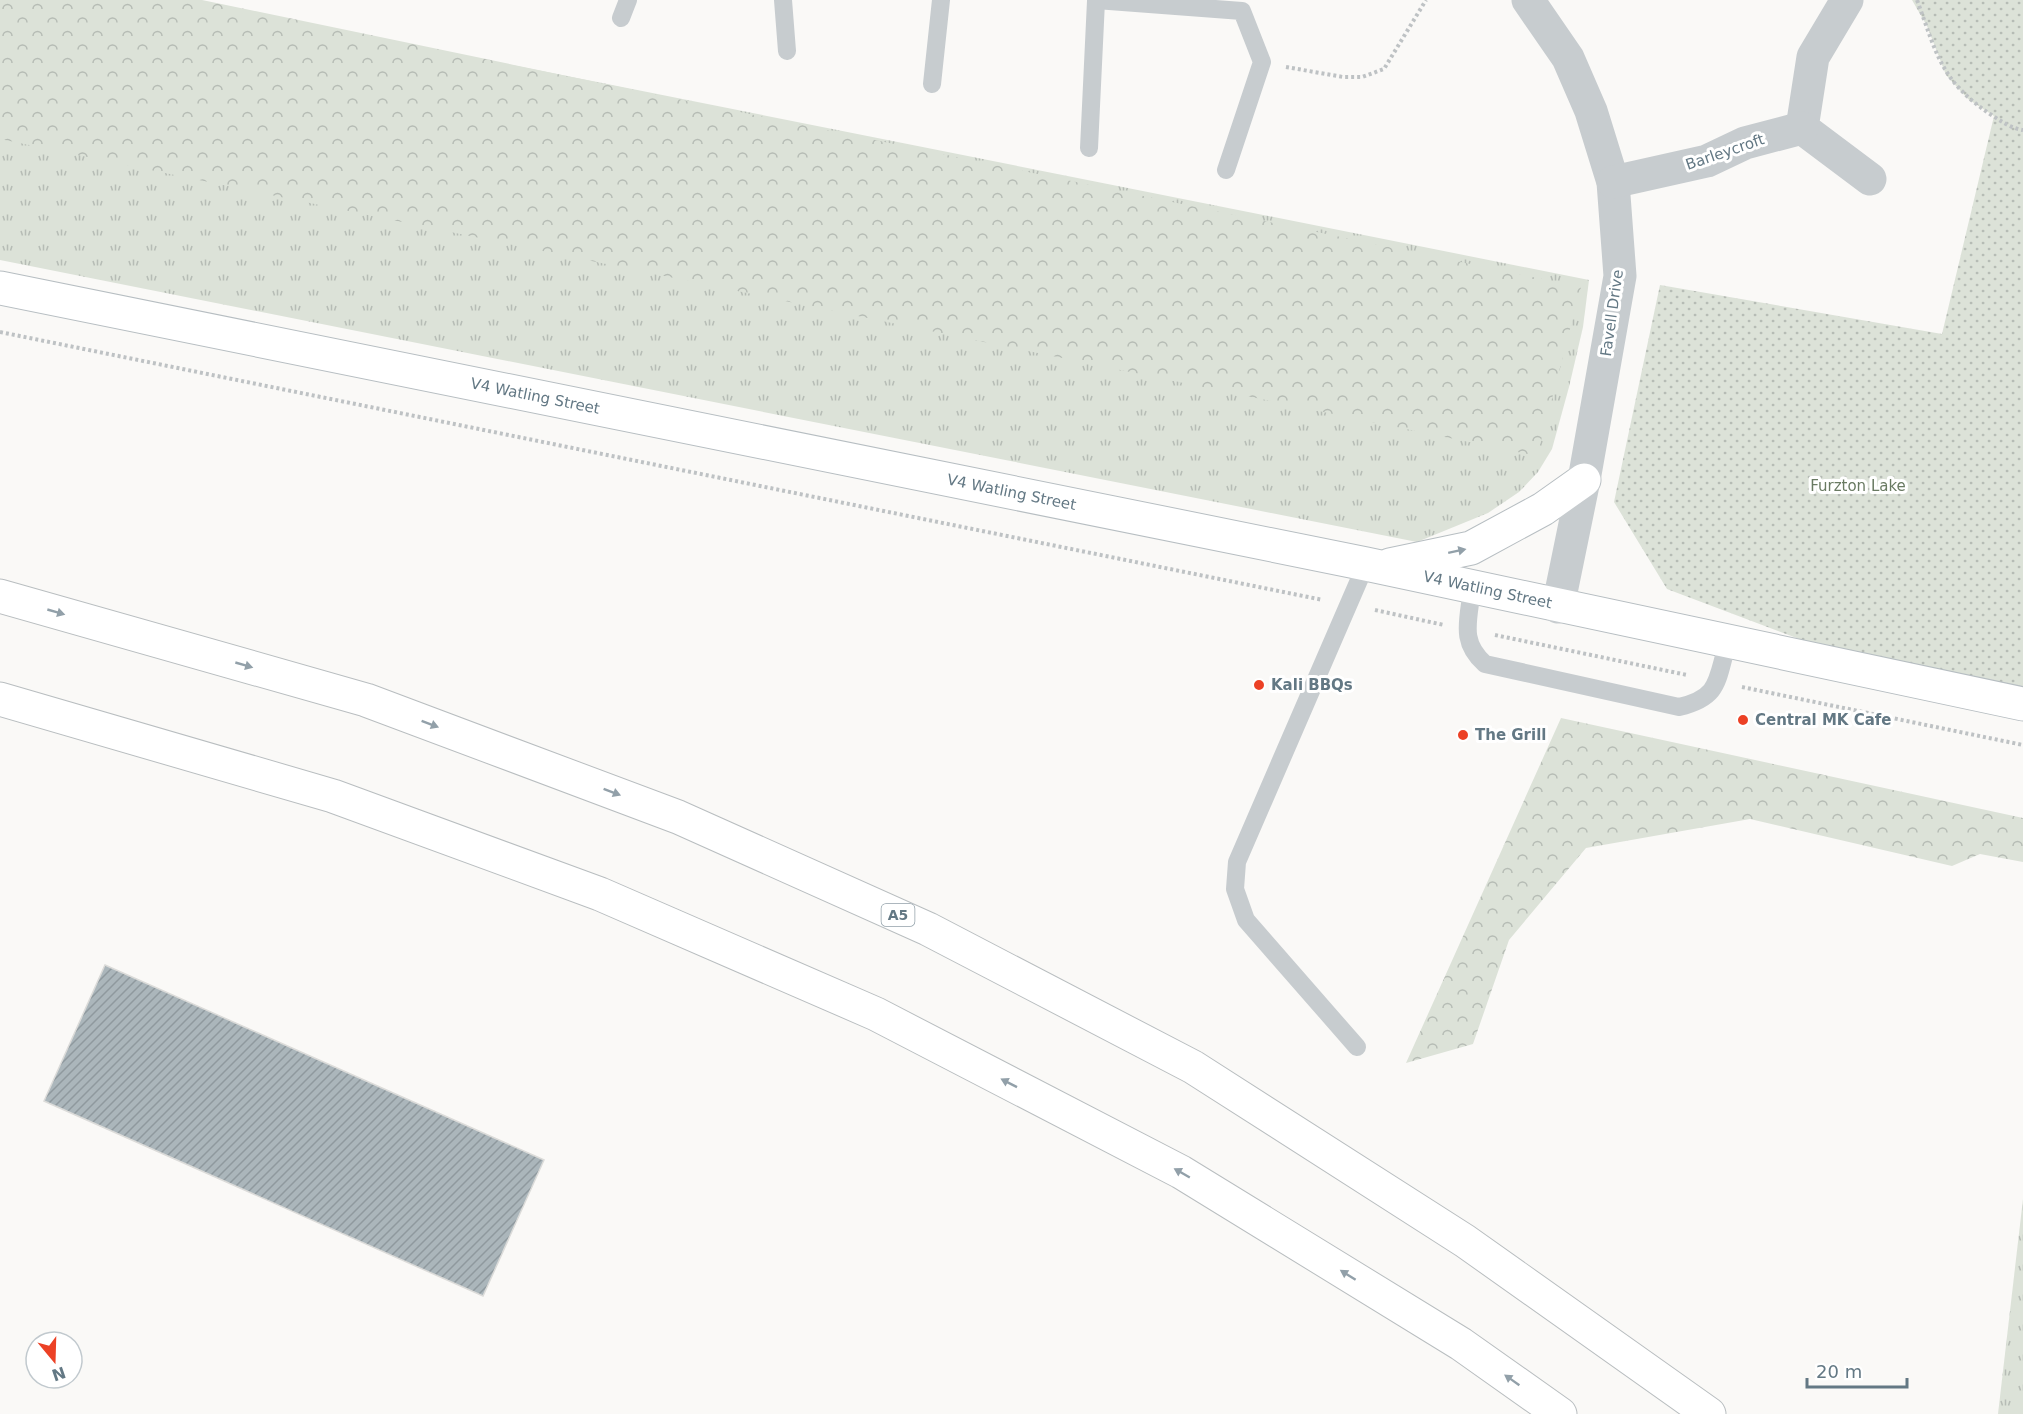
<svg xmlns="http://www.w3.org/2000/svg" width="2023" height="1414" font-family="'DejaVu Sans',sans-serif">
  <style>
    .grass { fill: url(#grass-tufts) }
    .forest { fill: url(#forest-crowns) }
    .park { fill: url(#park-dots) }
    .building { fill: url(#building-hatch); stroke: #dbdbd9; stroke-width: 1.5 }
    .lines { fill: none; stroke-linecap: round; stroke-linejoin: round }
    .secondary-casing { stroke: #b7bec2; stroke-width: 35 }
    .highway-casing { stroke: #b9bec0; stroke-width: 35 }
    .path { stroke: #bec2c4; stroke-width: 4; stroke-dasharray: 3 3; stroke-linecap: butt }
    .lane { stroke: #c7cccf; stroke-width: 18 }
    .street { stroke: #c7cccf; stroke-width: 33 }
    .secondary { stroke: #fff; stroke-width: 33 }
    .highway { stroke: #fff; stroke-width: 33 }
    .oneway { fill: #92a0a9 }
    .poi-dot { fill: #ec4125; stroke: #fff; stroke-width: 2 }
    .labels { text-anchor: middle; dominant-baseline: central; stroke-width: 6; stroke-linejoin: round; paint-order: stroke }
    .shield { fill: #fff; stroke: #92a0a9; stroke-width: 1.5 }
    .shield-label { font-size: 14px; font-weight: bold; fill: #637884 }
    .street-label { font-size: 15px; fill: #637884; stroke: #fff }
    .park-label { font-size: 15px; fill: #697a62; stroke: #fff }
    .poi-label { font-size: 15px; font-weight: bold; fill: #637884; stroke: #fff; text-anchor: start }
  </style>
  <defs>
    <pattern id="grass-tufts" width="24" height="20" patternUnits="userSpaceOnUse" patternTransform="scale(1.5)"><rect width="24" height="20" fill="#dce2d8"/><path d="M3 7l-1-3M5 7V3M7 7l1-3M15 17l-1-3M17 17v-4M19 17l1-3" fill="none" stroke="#b6bcb5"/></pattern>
    <pattern id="forest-crowns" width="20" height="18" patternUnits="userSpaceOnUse" patternTransform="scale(1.5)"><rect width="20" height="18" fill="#dce2d8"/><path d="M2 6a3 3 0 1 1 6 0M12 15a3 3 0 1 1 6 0" fill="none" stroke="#b6bcb5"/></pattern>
    <pattern id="park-dots" width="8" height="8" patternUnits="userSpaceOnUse" patternTransform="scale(1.5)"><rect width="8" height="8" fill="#dce2d8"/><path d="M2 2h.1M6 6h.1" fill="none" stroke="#b6bcb5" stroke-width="1.8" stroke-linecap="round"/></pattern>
    <pattern id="building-hatch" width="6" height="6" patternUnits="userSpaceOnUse" patternTransform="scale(1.5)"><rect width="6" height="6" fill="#abb6bb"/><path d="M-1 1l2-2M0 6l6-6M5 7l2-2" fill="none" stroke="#8f999e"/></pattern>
  </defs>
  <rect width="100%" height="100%" fill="#faf9f7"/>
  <g class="grass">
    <path d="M 0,0 L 186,0 L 1589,280 L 1583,327 L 1569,387 L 1552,449 L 1538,472 L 1519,492 L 1488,513 L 1417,542 L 0,260 Z"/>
    <path d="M 2023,1199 L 2023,1414 L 1998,1414 Z"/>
  </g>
  <g class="forest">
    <path d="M 0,0 L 202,0 L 1581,287 L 1537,456 L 0,139 Z"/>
    <path d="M 1561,718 L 2023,818 L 2023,862 L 1980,854 L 1952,866 L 1750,819 L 1586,848 L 1509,940 L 1473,1044 L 1406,1063 Z"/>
  </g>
  <path class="park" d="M 1912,0 L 2023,0 L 2023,704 L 1908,680 L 1667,589 L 1614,502 L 1660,285 L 1942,334 L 1994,116 L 1968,99 L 1946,75 L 1927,26 Z"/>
  <path class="building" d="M 105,965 L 544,1160 L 483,1296 L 44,1101 Z"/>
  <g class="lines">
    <g class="secondary-casing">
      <g id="secondary">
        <path id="s1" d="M 0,288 L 1366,564 L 2023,704"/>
        <path d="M 1390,565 L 1471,548 L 1543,509 L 1584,480"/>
      </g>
    </g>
    <g class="highway-casing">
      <g id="highway">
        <path d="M 0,596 L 366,700 L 678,817 L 928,929 L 1193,1067 L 1465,1241 L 1709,1414"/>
        <path d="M 0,699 L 333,796 L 600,894 L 876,1014 L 1181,1172 L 1461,1344 L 1560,1414"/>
      </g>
    </g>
    <g class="path">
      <path d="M 1917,0 C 1937,54 1940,80 1990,114 C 2001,121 2010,128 2023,130"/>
      <path d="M 1286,67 L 1343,77 L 1362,77 L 1384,69 L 1426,0"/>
      <path d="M 0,332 L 1323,600"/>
      <path d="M 1375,610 L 1444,625"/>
      <path d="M 1495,635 L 1687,675"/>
      <path d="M 1742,687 L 2023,745"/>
    </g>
    <g class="lane">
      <path d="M 783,0 L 787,51"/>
      <path d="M 1096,0 L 1242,11 L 1262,62 L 1226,170"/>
      <path d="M 621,18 L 628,0"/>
      <path d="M 932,84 L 941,0"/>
      <path d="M 1089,148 L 1096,1"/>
      <path d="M 1472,588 C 1469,620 1459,641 1485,664 L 1679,707 C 1721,697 1716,680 1728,642"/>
      <path d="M 1357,1047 L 1246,920 L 1235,889 L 1237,862 L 1366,564"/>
    </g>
    <g class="street">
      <path d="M 1528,0 L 1568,58 L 1591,111 L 1613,182 L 1620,276 L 1584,480 L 1558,607"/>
      <path d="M 1847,0 L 1813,57 L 1802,128 L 1870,179"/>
      <path d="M 1613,182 L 1707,161 L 1745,143 L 1802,128"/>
    </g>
    <use href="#secondary" class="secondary"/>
    <use href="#highway" class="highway"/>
  </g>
  <defs><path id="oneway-solid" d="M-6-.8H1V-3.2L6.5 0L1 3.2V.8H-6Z" transform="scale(1.5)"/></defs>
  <g class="oneway">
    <use href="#oneway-solid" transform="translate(1457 551) rotate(-12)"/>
    <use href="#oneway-solid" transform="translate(56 612) rotate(16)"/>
    <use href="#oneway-solid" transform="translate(244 665) rotate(16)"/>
    <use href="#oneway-solid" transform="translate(430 724) rotate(21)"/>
    <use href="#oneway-solid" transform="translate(612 792) rotate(21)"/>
    <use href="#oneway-solid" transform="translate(1009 1083) rotate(-153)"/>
    <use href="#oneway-solid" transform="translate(1182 1173) rotate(-150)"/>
    <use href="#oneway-solid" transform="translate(1348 1275) rotate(-148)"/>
    <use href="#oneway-solid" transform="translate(1512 1380) rotate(-145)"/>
  </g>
  <g class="poi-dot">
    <circle cx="1259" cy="685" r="6"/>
    <circle cx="1743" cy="720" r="6"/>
    <circle cx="1463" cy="735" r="6"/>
  </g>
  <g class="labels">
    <rect class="shield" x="881.5" y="904" width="33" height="22" rx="4.5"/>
    <g class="shield-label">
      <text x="898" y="915">A5</text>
    </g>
    <g class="street-label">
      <text transform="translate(1725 152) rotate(-19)">Barleycroft</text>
      <text transform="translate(1612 313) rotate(-82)">Favell Drive</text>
      <text stroke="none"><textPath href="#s1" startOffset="546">V4 Watling Street</textPath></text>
      <text stroke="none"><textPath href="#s1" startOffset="1032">V4 Watling Street</textPath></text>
      <text stroke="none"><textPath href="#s1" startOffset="1518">V4 Watling Street</textPath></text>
    </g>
    <g class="park-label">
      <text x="1858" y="486">Furzton Lake</text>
    </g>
    <g class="poi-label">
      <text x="1271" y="685">Kali BBQs</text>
      <text x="1755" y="720">Central MK Cafe</text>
      <text x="1475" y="735">The Grill</text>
    </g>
  </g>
  <g transform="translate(54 1360) rotate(161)"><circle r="28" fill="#ffffff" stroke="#c1c9ce" stroke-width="1.5"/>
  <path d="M0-4.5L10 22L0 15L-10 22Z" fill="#ec4125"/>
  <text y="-9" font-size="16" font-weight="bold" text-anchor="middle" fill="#637884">N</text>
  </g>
  <path d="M1807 1378v9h100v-9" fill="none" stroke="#637884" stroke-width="3"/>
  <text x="1816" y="1378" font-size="18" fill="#637884" stroke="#ffffff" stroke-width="4.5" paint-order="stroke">20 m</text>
</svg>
